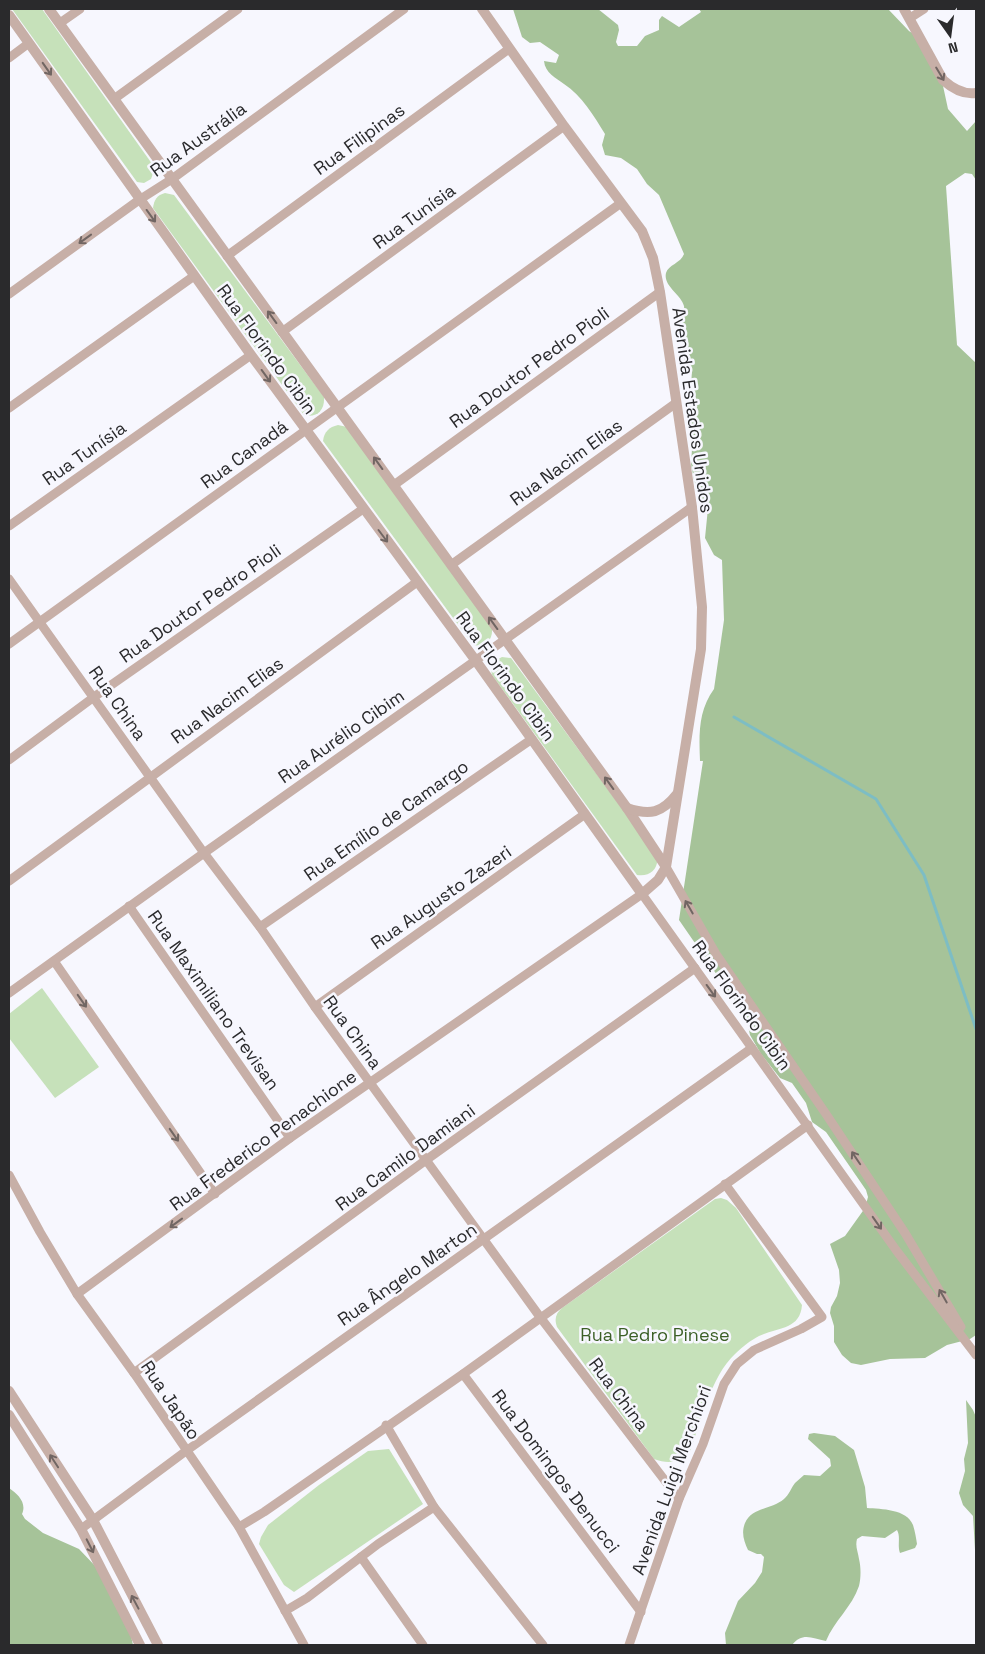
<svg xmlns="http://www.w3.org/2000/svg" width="985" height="1654" font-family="'Space Grotesk',sans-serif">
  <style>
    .green { fill: #c6e1ba }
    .forest { fill: #a6c399 }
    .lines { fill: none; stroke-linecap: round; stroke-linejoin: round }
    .stream { stroke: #7dbdc4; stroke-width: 3 }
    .minor { stroke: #c7afa7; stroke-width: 9 }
    .tertiary { stroke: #c7afa7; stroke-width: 10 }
    .oneway { stroke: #716663 }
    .labels { text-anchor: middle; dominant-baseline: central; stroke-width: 5; stroke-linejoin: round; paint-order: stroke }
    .street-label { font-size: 18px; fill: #2a2a2c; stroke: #f7f7fe }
    .park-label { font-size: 18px; fill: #3b5f26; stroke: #f7f7fe }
  </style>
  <rect width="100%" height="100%" fill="#f7f7fe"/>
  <g class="green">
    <path d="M 12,9 L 42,9 L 155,168 L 151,179 L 144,183 L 137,182 Z"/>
    <path d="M 165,193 L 174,195 L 324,397 C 325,410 317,418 304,415 L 153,208 C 154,200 157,195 165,193 Z"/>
    <path d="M 338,425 L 347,427 L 492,628 C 493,641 485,647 473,645 L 323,441 C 324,432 329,427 338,425 Z"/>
    <path d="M 502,657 L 511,658 L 657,856 C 659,869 650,877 637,875 L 492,675 C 490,667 494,661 502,657 Z"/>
    <path d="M 42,988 L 99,1067 L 55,1098 L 9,1038 L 9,1014 Z"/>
    <path d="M 721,1198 L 727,1200 L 736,1208 L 802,1305 C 800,1330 778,1327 759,1336 C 751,1340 741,1348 735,1354 C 711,1376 700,1424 689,1455 C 677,1463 667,1464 654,1459 L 557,1327 C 554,1319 556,1313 562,1308 L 715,1199 Z"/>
    <path d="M 389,1449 L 423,1504 L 294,1592 L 284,1585 L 259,1544 L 261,1537 L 268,1525 L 319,1485 L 368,1451 Z"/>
  </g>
  <g class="forest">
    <path d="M 513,9 L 598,9 L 618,25 L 619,30 L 616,42 L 618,46 L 637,46 L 645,36 L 659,30 L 659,20 L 662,16 L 679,27 L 701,12 L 699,9 L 888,9 L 909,31 L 923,40 L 940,72 L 948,109 L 967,131 L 976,121 L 976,180 L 972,174 L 965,173 L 946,186 L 957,345 L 976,363 L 976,1335 L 970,1339 L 947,1345 L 925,1358 L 890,1359 L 861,1365 L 851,1363 L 842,1355 L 834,1342 L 834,1326 L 830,1313 L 831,1307 L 837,1296 L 840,1283 L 839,1270 L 830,1244 L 845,1236 L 865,1208 L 868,1197 L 866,1190 L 826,1132 L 812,1122 L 806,1103 L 792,1083 L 780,1078 L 761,1054 L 750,1035 L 746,1017 L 679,920 L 703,761 L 700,761 C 699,735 698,711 714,689 L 724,620 L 722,560 L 714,555 L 705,538 L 708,508 L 700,496 L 694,480 L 691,464 L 692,449 L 690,431 L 691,416 L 690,400 L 692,371 C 681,361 685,356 684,343 C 684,338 680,333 680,328 C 679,321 685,313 684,306 C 681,294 663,286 666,273 C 668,265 681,263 684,254 L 659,195 L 647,184 L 637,169 L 621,158 L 605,155 L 602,145 L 605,134 C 594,116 582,96 564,84 C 556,78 545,73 544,61 L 556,63 L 559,55 L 540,42 L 530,43 L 522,37 Z"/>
    <path d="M 966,1400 L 973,1410 L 976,1417 L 976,1567 L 973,1516 L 963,1505 L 959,1493 L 965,1471 L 964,1459 L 968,1443 Z"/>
    <path d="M 814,1433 L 835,1436 L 854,1450 L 865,1487 L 867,1508 C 881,1509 907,1509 913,1525 C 915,1531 916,1538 917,1544 L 915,1548 L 900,1553 C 897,1545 901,1537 897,1530 L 885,1538 L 862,1536 L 857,1539 C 855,1547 858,1551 859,1559 C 861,1567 861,1578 859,1586 C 852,1607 834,1621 826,1641 C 812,1638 802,1632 792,1645 L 726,1645 L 725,1633 L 738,1601 L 755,1583 L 762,1572 L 764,1557 L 761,1554 L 757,1554 L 748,1550 C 744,1541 741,1533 745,1523 C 752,1507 771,1510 784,1499 C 789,1495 791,1488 795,1483 C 798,1480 801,1478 804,1475 L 820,1476 L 831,1466 L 830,1459 L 808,1439 L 809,1434 Z"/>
    <path d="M 9,1488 C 18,1494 27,1503 22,1514 L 25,1519 L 43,1533 L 79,1549 L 99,1570 L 129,1627 L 133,1645 L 9,1645 Z"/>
  </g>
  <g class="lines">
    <path class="stream" d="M 734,717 L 876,799 L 924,875 L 976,1029"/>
    <g class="minor">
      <path d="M 910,18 L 924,9"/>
      <path d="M 60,23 L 80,9"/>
      <path d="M 9,58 L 29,43"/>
      <path d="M 114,99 L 238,9"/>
      <path d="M 227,256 L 509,49"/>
      <path d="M 9,294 L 139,200 L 172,179 L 404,9"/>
      <path d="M 282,332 L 564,126"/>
      <path d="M 9,408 L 194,276"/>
      <path d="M 394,485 L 660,292"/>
      <path d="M 9,526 L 251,355"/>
      <path d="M 451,565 L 676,403"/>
      <path d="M 9,579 L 204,853 L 260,927 L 315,1007 L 540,1317 L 679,1499"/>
      <path d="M 9,644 L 621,203"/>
      <path d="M 9,760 L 94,697 L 363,509"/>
      <path d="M 666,867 L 716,954 L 826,1114 L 905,1233 L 961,1327"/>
      <path d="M 9,881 L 417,582"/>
      <path d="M 129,906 L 290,1138"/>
      <path d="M 260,927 L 532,739"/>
      <path d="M 54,961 L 215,1194"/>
      <path d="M 9,993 L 204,853 L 692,507"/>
      <path d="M 315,1007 L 585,814"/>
      <path d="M 9,1175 L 40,1232 L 77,1294 L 134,1373 L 239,1527 L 304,1645"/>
      <path d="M 77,1294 L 290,1138 L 642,894 L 896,1250 L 976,1355"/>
      <path d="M 134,1373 L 426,1160 L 695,968"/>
      <path d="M 463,1374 L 641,1612"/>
      <path d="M 386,1425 L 434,1507 L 543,1645"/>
      <path d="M 239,1527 L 264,1512 L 463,1374 L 808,1125"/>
      <path d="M 81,1529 L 186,1451 L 752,1048"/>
      <path d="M 361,1557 L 423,1645"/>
      <path d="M 285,1611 L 307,1598 L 378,1544 L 434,1507"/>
      <path d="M 629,1645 L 679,1499 L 703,1444 L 724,1384 L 737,1364 L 754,1350 L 801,1329 L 822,1317 L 725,1184"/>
    </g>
    <g class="tertiary">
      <path d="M 49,9 L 627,808 L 666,867"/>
      <path d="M 904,9 L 943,80 C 952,88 963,95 976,93"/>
      <path d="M 9,15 L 251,355 L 476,661 L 642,894 L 658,880 L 666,867 L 701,649 L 702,607 L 692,507 L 660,292 L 653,258 L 642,231 L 564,126 L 482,9"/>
      <path d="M 627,808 C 650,816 662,813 677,794"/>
      <path d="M 9,1391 L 93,1520 L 158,1645"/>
      <path d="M 9,1415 L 81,1529 L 140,1645"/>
    </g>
  </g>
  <defs><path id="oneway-shaft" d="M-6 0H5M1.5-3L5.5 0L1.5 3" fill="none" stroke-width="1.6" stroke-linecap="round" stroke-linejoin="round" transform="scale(1.25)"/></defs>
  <g class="oneway">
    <use href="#oneway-shaft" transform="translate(47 69) rotate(55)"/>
    <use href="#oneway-shaft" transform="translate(940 74) rotate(59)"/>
    <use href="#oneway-shaft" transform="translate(151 216) rotate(54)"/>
    <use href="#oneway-shaft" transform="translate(85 239) rotate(144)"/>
    <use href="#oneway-shaft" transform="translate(272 317) rotate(-126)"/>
    <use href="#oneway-shaft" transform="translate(266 376) rotate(54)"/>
    <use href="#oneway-shaft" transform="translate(378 463) rotate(-126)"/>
    <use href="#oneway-shaft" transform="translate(383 536) rotate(53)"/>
    <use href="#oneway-shaft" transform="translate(493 623) rotate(-126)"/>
    <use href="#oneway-shaft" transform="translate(609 783) rotate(-126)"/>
    <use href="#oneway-shaft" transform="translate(689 907) rotate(-120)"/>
    <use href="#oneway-shaft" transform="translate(711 991) rotate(54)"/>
    <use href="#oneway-shaft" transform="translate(82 1001) rotate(55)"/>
    <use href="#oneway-shaft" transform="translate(174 1135) rotate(55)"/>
    <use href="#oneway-shaft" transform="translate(856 1158) rotate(-124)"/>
    <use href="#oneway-shaft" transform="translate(176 1223) rotate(144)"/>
    <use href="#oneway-shaft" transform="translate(877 1223) rotate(55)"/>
    <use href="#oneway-shaft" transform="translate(943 1296) rotate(-120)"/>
    <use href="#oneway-shaft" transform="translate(54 1461) rotate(-123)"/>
    <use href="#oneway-shaft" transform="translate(90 1546) rotate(63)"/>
    <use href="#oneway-shaft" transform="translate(135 1602) rotate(-118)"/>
  </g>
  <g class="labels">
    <g class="street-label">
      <text transform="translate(198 139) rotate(-36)">Rua Austrália</text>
      <text transform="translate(359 139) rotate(-36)">Rua Filipinas</text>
      <text transform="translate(414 216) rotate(-36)">Rua Tunísia</text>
      <text transform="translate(267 349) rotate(54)">Rua Florindo Cibin</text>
      <text transform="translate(529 367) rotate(-36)">Rua Doutor Pedro Pioli</text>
      <text transform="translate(693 410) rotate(82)">Avenida Estados Unidos</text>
      <text transform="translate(84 453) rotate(-35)">Rua Tunísia</text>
      <text transform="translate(244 454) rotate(-36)">Rua Canadá</text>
      <text transform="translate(566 462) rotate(-36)">Rua Nacim Elias</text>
      <text transform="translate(200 603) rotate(-35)">Rua Doutor Pedro Pioli</text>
      <text transform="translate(506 676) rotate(54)">Rua Florindo Cibin</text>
      <text transform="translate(227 700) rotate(-36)">Rua Nacim Elias</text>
      <text transform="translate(118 703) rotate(55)">Rua China</text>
      <text transform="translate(341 736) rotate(-35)">Rua Aurélio Cibim</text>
      <text transform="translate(386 820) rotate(-35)">Rua Emílio de Camargo</text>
      <text transform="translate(441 897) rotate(-35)">Rua Augusto Zazeri</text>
      <text transform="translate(214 1000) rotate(55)">Rua Maximiliano Trevisan</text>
      <text transform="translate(742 1005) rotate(54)">Rua Florindo Cibin</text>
      <text transform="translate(353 1032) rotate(54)">Rua China</text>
      <text transform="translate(263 1140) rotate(-36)">Rua Frederico Penachione</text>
      <text transform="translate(405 1157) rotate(-36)">Rua Camilo Damiani</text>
      <text transform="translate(407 1274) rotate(-35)">Rua Ângelo Marton</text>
      <text transform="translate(619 1394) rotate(53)">Rua China</text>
      <text transform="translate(171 1400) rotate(56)">Rua Japão</text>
      <text transform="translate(556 1471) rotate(53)">Rua Domingos Denucci</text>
      <text transform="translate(671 1480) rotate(-70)">Avenida Luigi Merchiori</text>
    </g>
    <g class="park-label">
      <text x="655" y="1334">Rua Pedro Pinese</text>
    </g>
  </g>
  <rect width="985" height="1654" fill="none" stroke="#2a2a2c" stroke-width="20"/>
  <g transform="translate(950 35) rotate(166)" stroke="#f7f7fe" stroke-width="4" paint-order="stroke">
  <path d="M0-4L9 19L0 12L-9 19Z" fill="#2a2a2c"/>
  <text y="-8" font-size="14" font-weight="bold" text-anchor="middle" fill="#2a2a2c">N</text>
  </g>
</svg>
